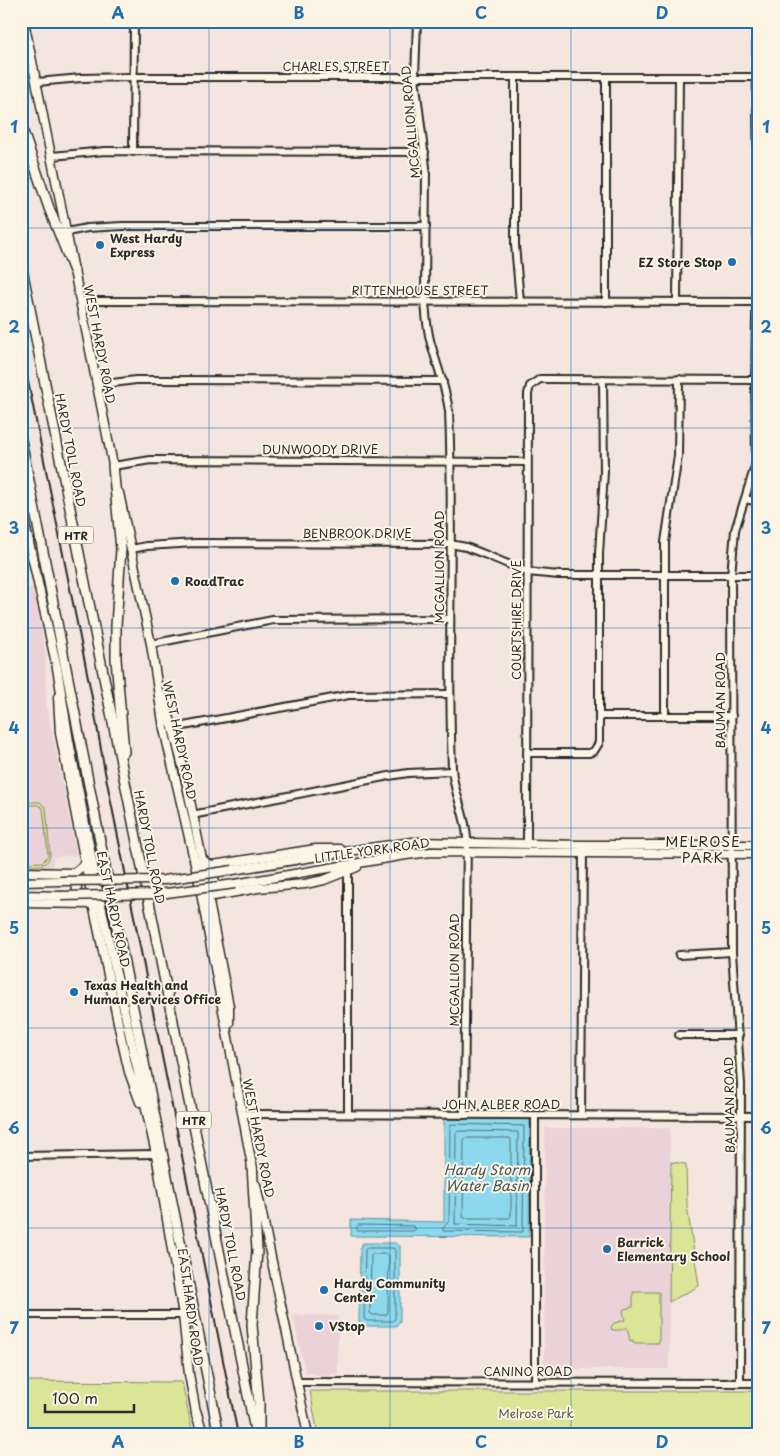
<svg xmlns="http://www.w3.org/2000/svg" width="780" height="1456" font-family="'Playpen Sans',sans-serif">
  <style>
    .built { fill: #ebd2d8 }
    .green { fill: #dae598; stroke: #828862 }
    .water { fill: #8cd8ec; stroke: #65939f }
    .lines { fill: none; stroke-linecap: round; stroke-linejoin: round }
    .shore { stroke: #527078; stroke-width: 1 }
    .minor-casing { stroke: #2b2b2b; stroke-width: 10 }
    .major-casing { stroke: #2b2b2b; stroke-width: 11 }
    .highway-casing { stroke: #2b2b2b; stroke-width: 12 }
    .minor { stroke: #fcf5e5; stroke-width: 6 }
    .major { stroke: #fcf5e5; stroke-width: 8 }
    .highway { stroke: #fcf5e5; stroke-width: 9 }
    .rail { stroke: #2b2b2b; stroke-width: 2 }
    .major-bridge-casing { stroke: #2b2b2b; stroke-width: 11; stroke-linecap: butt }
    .major-bridge { stroke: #fcf5e5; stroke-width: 8 }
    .grid { fill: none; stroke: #1f6fb2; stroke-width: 1; stroke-opacity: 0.55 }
    .poi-dot { fill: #1f6fb2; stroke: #fcf5e5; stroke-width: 2 }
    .labels { text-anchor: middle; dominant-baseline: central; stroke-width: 4; stroke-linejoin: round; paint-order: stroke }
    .shield { fill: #fcf5e5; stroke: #6a6863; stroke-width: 1 }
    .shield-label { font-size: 11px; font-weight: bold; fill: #2b2b2b }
    .street-label { font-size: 12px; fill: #2b2b2b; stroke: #fcf5e5 }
    .poi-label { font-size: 12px; font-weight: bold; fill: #2b2b2b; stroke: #fcf5e5; text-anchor: start }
    .park-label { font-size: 12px; fill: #575a46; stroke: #fcf5e5 }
    .neighbourhood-label { font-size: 14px; letter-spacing: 1px; fill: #2b2b2b; stroke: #fcf5e5 }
    .water-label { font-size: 14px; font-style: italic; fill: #43565b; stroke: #fcf5e5 }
    .neatline { fill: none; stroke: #1f6fb2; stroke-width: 2 }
    .grid-label { font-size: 16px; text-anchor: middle; font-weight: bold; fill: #1f6fb2 }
  </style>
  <rect width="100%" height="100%" fill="#f4e5df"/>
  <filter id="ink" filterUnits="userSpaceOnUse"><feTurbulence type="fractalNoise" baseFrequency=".02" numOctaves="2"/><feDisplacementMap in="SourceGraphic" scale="10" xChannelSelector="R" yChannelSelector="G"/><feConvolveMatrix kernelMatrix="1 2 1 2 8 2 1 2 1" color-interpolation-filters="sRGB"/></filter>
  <g filter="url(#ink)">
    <g class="built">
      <path d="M 21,587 L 34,587 L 45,651 L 46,703 L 77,855 L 53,857 L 53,867 L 21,867 Z"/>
      <path d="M 545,1128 L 670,1128 L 669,1369 L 544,1369 Z"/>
      <path d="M 293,1315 L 338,1316 L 338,1374 L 318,1375 L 305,1372 Z"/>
    </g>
    <g class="green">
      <path d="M 21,802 L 40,802 L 46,808 L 50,855 C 47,869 33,865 21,866 L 21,863 L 43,862 L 48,855 L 43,808 L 38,805 L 21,805 Z"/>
      <path d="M 671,1162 L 686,1164 L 687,1206 L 699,1286 L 669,1302 Z"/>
      <path d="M 633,1292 L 659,1292 L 659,1343 L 634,1343 L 633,1340 L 630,1341 L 627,1327 L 622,1330 L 612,1330 L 611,1327 L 614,1323 L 625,1320 L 623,1311 L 624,1309 L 633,1307 Z"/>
      <path d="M 21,1381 L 182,1382 L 193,1435 L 21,1435 Z"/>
      <path d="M 310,1391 L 759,1391 L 759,1435 L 318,1435 Z"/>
    </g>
    <g class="water">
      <path d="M 444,1119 L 530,1119 L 529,1237 L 351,1236 L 351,1220 L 444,1222 Z"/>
      <path d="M 363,1243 L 395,1243 L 400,1246 L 400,1321 L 396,1326 L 364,1326 L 359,1322 L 360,1248 Z"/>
    </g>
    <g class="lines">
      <g class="shore">
        <path d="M 452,1124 L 524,1126 L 523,1232 L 443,1231 L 443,1228 L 449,1221 L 450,1127 Z"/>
        <path d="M 459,1131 L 518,1132 L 517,1226 L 455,1224 L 456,1133 Z"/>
        <path d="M 466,1138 L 509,1138 L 511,1139 L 511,1216 L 509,1218 L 465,1218 L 463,1217 L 464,1140 Z"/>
        <path d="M 359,1225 L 413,1226 L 416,1229 L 413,1231 L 358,1231 L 356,1228 Z"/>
        <path d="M 367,1248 L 393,1248 L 395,1249 L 395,1319 L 393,1321 L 367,1321 L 364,1319 L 365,1250 Z"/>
        <path d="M 373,1254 L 387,1254 L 389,1256 L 388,1312 L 386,1315 L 373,1315 L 370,1313 L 371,1256 Z"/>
      </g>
      <g class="minor-casing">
        <g id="minor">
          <path d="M 417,21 L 415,77 L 426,167 L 425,301 C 426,317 427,332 432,347 C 438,369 446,388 449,411 C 454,530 447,649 452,768 C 453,792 466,814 467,838 L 464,1115"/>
          <path d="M 515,77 L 515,245 L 520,301"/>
          <path d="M 37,82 L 81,78 L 134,77 L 756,77"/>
          <path d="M 133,152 L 134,21"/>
          <path d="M 52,156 L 105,151 L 425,152"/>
          <path d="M 67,232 L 87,228 L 122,226 L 426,226"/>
          <path d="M 81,301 L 759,302"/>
          <path d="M 606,302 L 606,77"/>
          <path d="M 677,302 L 679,78"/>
          <path d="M 97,385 L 136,380 L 155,380 L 443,381"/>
          <path d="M 113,466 L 151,460 L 527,462"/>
          <path d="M 745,499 L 759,502"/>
          <path d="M 21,541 L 30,541"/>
          <path d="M 131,549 L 147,546 L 195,543 L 450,544 L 466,547 L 484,554 L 527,572 L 559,575 L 759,575"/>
          <path d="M 151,644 L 273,620 L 450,619"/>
          <path d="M 600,716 L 732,716"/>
          <path d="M 665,716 L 665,542 L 678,456 L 679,379"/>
          <path d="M 173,728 L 349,695 L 450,694"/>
          <path d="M 527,753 L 589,753 L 594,751 L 599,743 L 599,554 L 604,472 L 603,379"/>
          <path d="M 192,815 L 389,776 L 408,773 L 452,771"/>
          <path d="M 527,843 L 528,394 L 530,386 L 540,379 L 546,379 L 755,380"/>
          <path d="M 348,871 L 348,1114"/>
          <path d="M 679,955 L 732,952"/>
          <path d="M 679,1035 L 739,1035"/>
          <path d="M 243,1114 L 759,1116"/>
          <path d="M 581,1115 L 583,849"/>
          <path d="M 535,1116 L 535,1382"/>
          <path d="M 21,1156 L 156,1154"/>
          <path d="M 21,1315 L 183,1315"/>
          <path d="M 298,1382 L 759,1383"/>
          <path d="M 740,1383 L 741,1084 L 732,952 L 731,575 L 735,530 L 756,463 L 755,380 L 758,190 L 756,21"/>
        </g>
      </g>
      <g class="major-casing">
        <g id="major">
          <path d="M 24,21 L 114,470"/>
          <path d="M 119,493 L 151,644 L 164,729 L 197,872 L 253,1171"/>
          <path d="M 21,507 L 57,668 L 69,741 L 99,896 L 156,1154 L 183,1315 L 189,1374 L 197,1418"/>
          <path d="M 162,695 L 173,728 L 184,771 L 202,859 L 208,897 L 229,1006 L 229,1023"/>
          <path d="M 58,697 L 60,733 L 93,904 L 123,1046 L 129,1072 L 140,1102"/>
          <path d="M 202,859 L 208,864 L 213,865 L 316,849 L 340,849"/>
          <path d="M 217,867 L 215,870 L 214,881 L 221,890"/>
          <path d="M 233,870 L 362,849 L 413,842 L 583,845 L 759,845"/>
          <path d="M 21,872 L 74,873 L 85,864"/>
          <path d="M 71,876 L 74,878 L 77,888 L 75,900"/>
          <path d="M 21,882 L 59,881"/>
          <path d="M 235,884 L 406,855 L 431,852 L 759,854"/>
          <path d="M 21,895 L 61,896"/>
          <path d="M 208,897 L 258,888 L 305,884 L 324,880 L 357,867"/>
          <path d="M 21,903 L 93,904"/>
          <path d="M 256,1185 L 308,1435"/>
        </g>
      </g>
      <g class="highway-casing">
        <g id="highway">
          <path d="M 21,126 L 49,208 L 74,271"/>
          <path d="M 21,264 L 256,1435"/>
          <path d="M 21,440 L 127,978 L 219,1435"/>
          <path d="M 113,466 L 121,549 L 116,626 L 116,659 L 124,752"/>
          <path d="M 252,1165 L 257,1250 L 252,1325 L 259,1404 L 259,1430"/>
          <path d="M 196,1412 L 203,1435"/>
        </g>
      </g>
      <use href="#minor" class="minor"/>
      <use href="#major" class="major"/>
      <use href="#highway" class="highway"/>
      <path class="rail" d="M 21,347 L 91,692 L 105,772 L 238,1435"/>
      <g class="major-bridge-casing">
        <g id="major-bridge">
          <path d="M 59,881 L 164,880 L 233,870"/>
          <path d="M 61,896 L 159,894 L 235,884"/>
        </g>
      </g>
      <use href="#major-bridge" class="major-bridge"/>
    </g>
  </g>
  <path class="grid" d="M 209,21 L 209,1435M 390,21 L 390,1435M 571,21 L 571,1435M 21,228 L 759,228M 21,428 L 759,428M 21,628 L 759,628M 21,828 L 759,828M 21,1028 L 759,1028M 21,1228 L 759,1228"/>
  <g class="poi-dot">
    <circle cx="100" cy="245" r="5"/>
    <circle cx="732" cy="262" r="5"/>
    <circle cx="175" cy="581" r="5"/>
    <circle cx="74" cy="992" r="5"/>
    <circle cx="607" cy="1249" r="5"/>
    <circle cx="324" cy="1290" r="5"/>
    <circle cx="319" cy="1326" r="5"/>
  </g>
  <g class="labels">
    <g class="shield">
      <rect x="58.5" y="526.5" width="35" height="17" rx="4"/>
      <rect x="176.5" y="1111.5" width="35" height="17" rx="4"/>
    </g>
    <g class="shield-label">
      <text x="76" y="535">HTR</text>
      <text x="194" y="1120">HTR</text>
    </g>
    <g class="street-label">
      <text x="336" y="66">CHARLES STREET</text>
      <text transform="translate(410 122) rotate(-95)">MCGALLION ROAD</text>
      <text x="420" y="290">RITTENHOUSE STREET</text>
      <text transform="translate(100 344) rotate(79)">WEST HARDY ROAD</text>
      <text x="320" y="449">DUNWOODY DRIVE</text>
      <text transform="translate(71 450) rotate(79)">HARDY TOLL ROAD</text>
      <text x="357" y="533">BENBROOK DRIVE</text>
      <text transform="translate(439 567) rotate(-90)">MCGALLION ROAD</text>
      <text transform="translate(516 620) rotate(-90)">COURTSHIRE DRIVE</text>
      <text transform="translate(720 700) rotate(-90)">BAUMAN ROAD</text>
      <text transform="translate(180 740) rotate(78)">WEST HARDY ROAD</text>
      <text transform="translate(150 847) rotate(79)">HARDY TOLL ROAD</text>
      <text transform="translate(372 850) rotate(-8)">LITTLE YORK ROAD</text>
      <text transform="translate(114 909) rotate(78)">EAST HARDY ROAD</text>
      <text transform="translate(454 970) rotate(-90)">MCGALLION ROAD</text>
      <text x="501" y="1104">JOHN ALBER ROAD</text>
      <text transform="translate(729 1105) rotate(-91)">BAUMAN ROAD</text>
      <text transform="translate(259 1138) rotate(79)">WEST HARDY ROAD</text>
      <text transform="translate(231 1244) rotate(79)">HARDY TOLL ROAD</text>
      <text transform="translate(191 1307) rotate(82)">EAST HARDY ROAD</text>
      <text x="528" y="1371">CANINO ROAD</text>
    </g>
    <g class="poi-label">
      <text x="110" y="238">West Hardy<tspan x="110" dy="14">Express</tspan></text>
      <text x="722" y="262" text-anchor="end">EZ Store Stop</text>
      <text x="185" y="581">RoadTrac</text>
      <text x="84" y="985">Texas Health and<tspan x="84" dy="14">Human Services Office</tspan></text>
      <text x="617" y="1242">Barrick<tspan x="617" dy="14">Elementary School</tspan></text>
      <text x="334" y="1283">Hardy Community<tspan x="334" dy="14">Center</tspan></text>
      <text x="329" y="1326">VStop</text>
    </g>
    <g class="park-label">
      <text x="536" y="1413">Melrose Park</text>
    </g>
    <g class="neighbourhood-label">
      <text x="703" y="841">MELROSE<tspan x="703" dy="16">PARK</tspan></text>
    </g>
    <g class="water-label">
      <text x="487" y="1169">Hardy Storm<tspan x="487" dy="16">Water Basin</tspan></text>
    </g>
  </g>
  <rect width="780" height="1456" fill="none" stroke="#fcf5e5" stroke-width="55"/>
  <path d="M45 1404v8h89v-8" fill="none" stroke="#2b2b2b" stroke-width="2.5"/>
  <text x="52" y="1404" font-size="15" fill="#2b2b2b" stroke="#fcf5e5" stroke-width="4" paint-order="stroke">100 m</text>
  <rect x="28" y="28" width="724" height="1400" class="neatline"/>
  <g class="grid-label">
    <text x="118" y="19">A</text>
    <text x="299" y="19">B</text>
    <text x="481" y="19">C</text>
    <text x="662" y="19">D</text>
    <text x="14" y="133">1</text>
    <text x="766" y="133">1</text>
    <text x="14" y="333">2</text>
    <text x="766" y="333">2</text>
    <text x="14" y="534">3</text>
    <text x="766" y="534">3</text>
    <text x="14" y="734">4</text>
    <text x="766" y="734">4</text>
    <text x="14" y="934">5</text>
    <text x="766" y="934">5</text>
    <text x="14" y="1134">6</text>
    <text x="766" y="1134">6</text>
    <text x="14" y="1334">7</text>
    <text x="766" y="1334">7</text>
    <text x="118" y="1448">A</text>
    <text x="299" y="1448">B</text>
    <text x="481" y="1448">C</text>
    <text x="662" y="1448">D</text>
  </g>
</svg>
